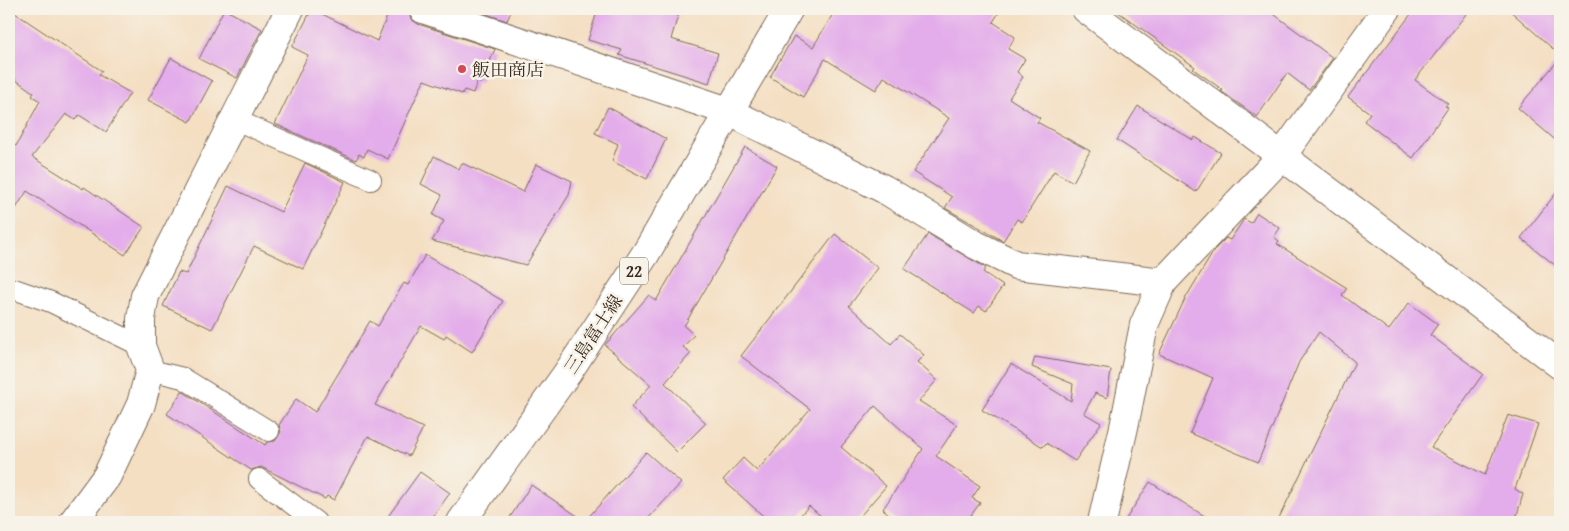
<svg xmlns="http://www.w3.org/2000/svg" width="1569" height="531" font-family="'Gentium Book Plus','Noto Serif JP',serif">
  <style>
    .building { fill: #e3acea }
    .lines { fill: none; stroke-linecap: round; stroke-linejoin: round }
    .lane-casing { stroke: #7c6958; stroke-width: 22 }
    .street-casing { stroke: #7c6958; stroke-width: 30 }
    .secondary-casing { stroke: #7c6958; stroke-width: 30 }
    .primary-casing { stroke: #7c6958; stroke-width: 30 }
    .lane { stroke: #fff; stroke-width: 20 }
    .street { stroke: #fff; stroke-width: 28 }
    .secondary { stroke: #fff; stroke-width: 28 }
    .primary { stroke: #fff; stroke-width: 28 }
    .poi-dot { fill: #d1495b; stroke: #f7f3e8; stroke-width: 2 }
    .labels { text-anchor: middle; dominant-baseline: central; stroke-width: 5; stroke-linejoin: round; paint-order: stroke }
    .shield { fill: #f7f3e8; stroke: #73665b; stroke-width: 1 }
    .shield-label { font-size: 16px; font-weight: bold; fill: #3b2a1e }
    .poi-label { font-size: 18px; fill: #3b2a1e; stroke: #f7f3e8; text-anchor: start }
    .street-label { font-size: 18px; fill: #3b2a1e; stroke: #f7f3e8 }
  </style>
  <rect width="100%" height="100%" fill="#f7f3e8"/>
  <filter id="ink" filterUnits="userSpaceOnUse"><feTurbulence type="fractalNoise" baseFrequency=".02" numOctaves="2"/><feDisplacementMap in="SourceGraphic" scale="10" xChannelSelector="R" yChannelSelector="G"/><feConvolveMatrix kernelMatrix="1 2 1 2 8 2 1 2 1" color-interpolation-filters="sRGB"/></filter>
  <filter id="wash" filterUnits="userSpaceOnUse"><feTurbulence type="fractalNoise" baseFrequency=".0096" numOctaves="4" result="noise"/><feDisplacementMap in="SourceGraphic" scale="20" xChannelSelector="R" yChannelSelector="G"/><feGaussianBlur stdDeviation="1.12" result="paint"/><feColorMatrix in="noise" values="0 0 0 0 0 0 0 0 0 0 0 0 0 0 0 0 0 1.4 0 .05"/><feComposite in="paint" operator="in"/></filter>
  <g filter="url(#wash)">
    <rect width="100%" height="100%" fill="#f4dfc3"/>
    <g id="blocks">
      <g class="building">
        <path d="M 9,9 L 102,71 L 99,75 L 130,93 L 106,132 L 79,115 L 75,120 L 66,114 L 32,157 L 83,189 L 84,187 L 144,227 L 125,255 L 27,191 L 9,219 L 9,142 L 16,146 L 40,101 L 32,96 L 34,93 L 9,75 Z"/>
        <path d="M 224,9 L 262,29 L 237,78 L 199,59 Z"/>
        <path d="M 312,9 L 377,41 L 390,9 L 408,9 L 411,19 L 418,24 L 495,49 L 481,83 L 477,82 L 473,93 L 464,90 L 462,94 L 424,80 L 388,159 L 367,149 L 364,157 L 359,154 L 356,160 L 275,124 L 308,55 L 292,47 Z"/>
        <path d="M 472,9 L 512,9 L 507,21 Z"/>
        <path d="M 598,9 L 680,9 L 671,39 L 718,53 L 709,83 L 619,55 L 622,50 L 588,40 Z"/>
        <path d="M 836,9 L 1001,9 L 993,22 L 1015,37 L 1008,49 L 1025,59 L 1017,72 L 1023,77 L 1009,98 L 1040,118 L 1037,122 L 1090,151 L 1073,182 L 1054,171 L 1022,222 L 1017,219 L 1003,241 L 945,208 L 952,197 L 913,172 L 949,118 L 884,77 L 876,90 L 825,59 L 803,97 L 770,77 L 794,36 L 813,47 Z"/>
        <path d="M 1114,9 L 1267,9 L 1333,58 L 1309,90 L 1287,73 L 1257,117 L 1221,91 L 1223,90 L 1193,69 L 1195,67 Z"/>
        <path d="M 1415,9 L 1470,9 L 1415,80 L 1448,104 L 1445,106 L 1448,108 L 1413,158 L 1364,121 L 1370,113 L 1348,97 Z"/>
        <path d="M 1508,9 L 1560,9 L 1560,55 Z"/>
        <path d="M 171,58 L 212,81 L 190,122 L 148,100 Z"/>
        <path d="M 1560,58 L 1560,144 L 1518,108 Z"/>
        <path d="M 1138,106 L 1193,140 L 1195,137 L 1221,153 L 1196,192 L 1117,140 Z"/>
        <path d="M 608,107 L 666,139 L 647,179 L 612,161 L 618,144 L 595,133 Z"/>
        <path d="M 745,147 L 777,166 L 684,326 L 694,335 L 683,347 L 691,353 L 665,383 L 706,423 L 677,452 L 631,407 L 651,385 L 605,345 L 649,295 L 656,301 Z"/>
        <path d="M 434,156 L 459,169 L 462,163 L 523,192 L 536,164 L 572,181 L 569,195 L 526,265 L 432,241 L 444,221 L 433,215 L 442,195 L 421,184 Z"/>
        <path d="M 305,163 L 345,182 L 303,269 L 254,246 L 212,329 L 163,306 L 179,272 L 186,274 L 228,186 L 281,212 Z"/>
        <path d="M 1560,188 L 1560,269 L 1521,238 Z"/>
        <path d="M 1257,213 L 1280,228 L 1274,237 L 1279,241 L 1277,244 L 1347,288 L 1342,295 L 1389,330 L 1409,303 L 1438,324 L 1430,335 L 1483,374 L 1431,447 L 1485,475 L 1508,415 L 1538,424 L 1515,489 L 1523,494 L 1515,522 L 1277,522 L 1355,362 L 1319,332 L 1299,362 L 1258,462 L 1190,433 L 1213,378 L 1159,354 L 1185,299 L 1215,249 L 1226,238 L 1230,240 L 1244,219 L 1251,223 Z"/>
        <path d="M 835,234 L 878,268 L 849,306 L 891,344 L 900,334 L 924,355 L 917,362 L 937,380 L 919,401 L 957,425 L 936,456 L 980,486 L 972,498 L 980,503 L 966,522 L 898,522 L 883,509 L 923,449 L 875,406 L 841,447 L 886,486 L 855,522 L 828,522 L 809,506 L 794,522 L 770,522 L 723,480 L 743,458 L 757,471 L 810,409 L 741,356 Z"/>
        <path d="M 928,234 L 986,268 L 983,272 L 1003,286 L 986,311 L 979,306 L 974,313 L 904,269 Z"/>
        <path d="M 425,255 L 503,301 L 472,352 L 446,335 L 444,339 L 421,326 L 375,405 L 423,428 L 409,456 L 368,436 L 334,500 L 327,496 L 325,499 L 261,467 L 251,470 L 167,414 L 182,391 L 265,445 L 267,442 L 275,441 L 281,432 L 279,425 L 296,399 L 315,412 L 370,321 L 378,326 L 404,283 L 408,285 Z"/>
        <path d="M 1035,357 L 1111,370 L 1107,398 L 1095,393 L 1084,413 L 1101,423 L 1075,461 L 1046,443 L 1043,447 L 982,410 L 1011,364 L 1071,401 L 1073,384 L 1032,367 Z"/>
        <path d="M 646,452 L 681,483 L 645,522 L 507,522 L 531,485 L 585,521 Z"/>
        <path d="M 420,472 L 450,493 L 429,522 L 384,522 Z"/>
        <path d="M 1150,482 L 1214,522 L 1124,522 Z"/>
      </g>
    </g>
  </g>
  <g filter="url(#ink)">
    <use href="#blocks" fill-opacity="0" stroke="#7c6958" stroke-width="1"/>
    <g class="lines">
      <g class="lane-casing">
        <g id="lane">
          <path d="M 234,119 L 371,180"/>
          <path d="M 14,289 L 51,302 L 141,346"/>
          <path d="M 150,370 L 183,378 L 269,431"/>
          <path d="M 259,479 L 316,522"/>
        </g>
      </g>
      <g class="street-casing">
        <g id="street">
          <path d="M 423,9 L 728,111 L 884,189 L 976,245 L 1016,265 L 1163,282"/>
          <path d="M 73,522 L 107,476 L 141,404 L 150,370 L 141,346 L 141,319 L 145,296 L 290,9"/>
          <path d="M 1102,522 L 1124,427 L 1144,325 L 1163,282 L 1281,157 L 1387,9"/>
        </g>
      </g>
      <g class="secondary-casing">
        <path id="secondary" d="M 1086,9 L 1560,365"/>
      </g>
      <g class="primary-casing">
        <path id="primary" d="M 461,522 L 568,372 L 646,253 L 789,9"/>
      </g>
      <use href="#lane" class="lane"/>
      <use href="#street" class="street"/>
      <use href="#secondary" class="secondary"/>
      <use href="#primary" class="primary"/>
    </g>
  </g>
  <circle class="poi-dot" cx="462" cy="69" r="5"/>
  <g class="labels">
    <rect class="shield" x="620" y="257.5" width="28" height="27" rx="4"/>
    <g class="shield-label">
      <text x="634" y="271">22</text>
    </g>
    <g class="poi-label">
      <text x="472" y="69">飯田商店</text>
    </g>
    <g class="street-label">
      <text transform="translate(593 334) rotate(-57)">三島富士線</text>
    </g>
  </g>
  <rect width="1569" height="531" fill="none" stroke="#f7f3e8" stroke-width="30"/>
</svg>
